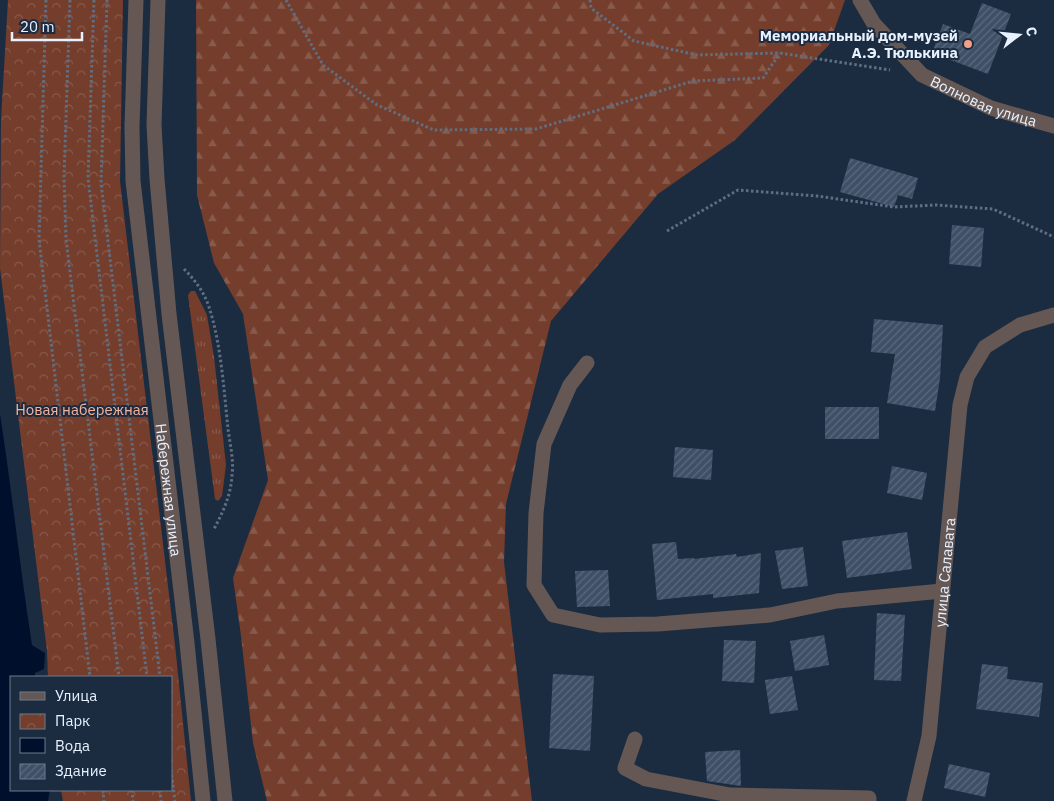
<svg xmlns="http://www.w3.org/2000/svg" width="1054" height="801" font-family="'IBM Plex Sans',sans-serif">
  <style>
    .grass { fill: url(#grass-tufts) }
    .forest { fill: url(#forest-firs) }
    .park { fill: url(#park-crowns) }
    .water { fill: #000f2b }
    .building { fill: url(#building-hatch) }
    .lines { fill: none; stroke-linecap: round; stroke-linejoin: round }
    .path { stroke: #606e80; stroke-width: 3; stroke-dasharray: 2.5 2.5; stroke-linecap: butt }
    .minor { stroke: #655854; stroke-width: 15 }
    .poi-dot { fill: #f39f85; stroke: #1c2c40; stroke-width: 2 }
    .labels { text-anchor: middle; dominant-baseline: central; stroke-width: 4; stroke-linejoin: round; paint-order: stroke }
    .poi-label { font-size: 15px; font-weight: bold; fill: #e7f1ff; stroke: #1c2c40; text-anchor: end }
    .street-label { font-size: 15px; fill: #e7f1ff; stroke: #1c2c40 }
    .park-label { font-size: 15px; fill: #f5b39e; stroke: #1c2c40 }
  </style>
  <defs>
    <pattern id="grass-tufts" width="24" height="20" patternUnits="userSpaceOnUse" patternTransform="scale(1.25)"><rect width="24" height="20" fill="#743d2c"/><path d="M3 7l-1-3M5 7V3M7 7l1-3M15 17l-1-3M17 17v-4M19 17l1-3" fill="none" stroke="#885a4c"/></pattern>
    <pattern id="forest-firs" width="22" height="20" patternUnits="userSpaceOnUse" patternTransform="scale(1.25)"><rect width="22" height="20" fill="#743d2c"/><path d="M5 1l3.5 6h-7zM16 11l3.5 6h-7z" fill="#885a4c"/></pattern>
    <pattern id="park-crowns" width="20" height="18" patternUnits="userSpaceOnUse" patternTransform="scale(1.25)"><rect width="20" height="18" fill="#743d2c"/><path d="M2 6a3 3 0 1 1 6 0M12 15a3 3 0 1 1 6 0" fill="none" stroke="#885a4c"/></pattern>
    <pattern id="building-hatch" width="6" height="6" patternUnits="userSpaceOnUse" patternTransform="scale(1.25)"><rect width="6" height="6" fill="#3f5066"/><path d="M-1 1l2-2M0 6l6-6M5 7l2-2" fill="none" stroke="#5b6a7d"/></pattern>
  </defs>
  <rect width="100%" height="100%" fill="#1c2c40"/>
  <path class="grass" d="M 191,291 L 195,291 L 207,315 L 214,357 L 226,465 L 222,496 L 218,501 L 215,499 L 188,295 Z"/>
  <path class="forest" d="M 196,0 L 845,0 L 829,45 L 735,140 L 658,194 L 551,321 L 506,504 L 504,562 L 532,801 L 267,801 L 253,743 L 241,636 L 233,578 L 268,480 L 243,314 L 214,263 L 197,195 Z"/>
  <path class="park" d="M 8,0 L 123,0 L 120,181 L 175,645 L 191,801 L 63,801 L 61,790 L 171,790 L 171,677 L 48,677 L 47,651 L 0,268 L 1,120 Z"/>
  <path class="water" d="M 0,414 C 12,491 20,568 32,645 L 45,653 L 44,669 L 35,673 L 35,677 L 11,677 L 11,790 L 50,790 L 48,801 L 0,801 Z"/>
  <g class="building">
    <path d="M 982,3 L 1011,14 L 988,74 L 932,53 L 943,24 L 970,34 Z"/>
    <path d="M 850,158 L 918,178 L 912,199 L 898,195 L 894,207 L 840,192 Z"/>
    <path d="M 952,225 L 984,228 L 981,267 L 949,264 Z"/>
    <path d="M 874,319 L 943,325 L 940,378 L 935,411 L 887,403 L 895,354 L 871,352 Z"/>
    <rect x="825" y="407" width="54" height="32"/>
    <path d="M 675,447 L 713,450 L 711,480 L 673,477 Z"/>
    <path d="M 892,466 L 927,473 L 922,500 L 887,493 Z"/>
    <path d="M 907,532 L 912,569 L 847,578 L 842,541 Z"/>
    <path d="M 676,542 L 678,559 L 694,558 L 694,559 L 736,554 L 737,557 L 761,553 L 759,593 L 713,598 L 713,594 L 657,600 L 652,544 Z"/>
    <path d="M 803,547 L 808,586 L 782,589 L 775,551 Z"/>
    <path d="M 608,570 L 610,606 L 577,607 L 575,571 Z"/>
    <path d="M 877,613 L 905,615 L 901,681 L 874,680 Z"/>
    <path d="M 824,635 L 829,665 L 795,671 L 790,641 Z"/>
    <path d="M 724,640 L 756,641 L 754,683 L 722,681 Z"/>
    <path d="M 982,664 L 1008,667 L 1007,679 L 1043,683 L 1039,717 L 976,709 Z"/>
    <path d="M 553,674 L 594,676 L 590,751 L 549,748 Z"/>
    <path d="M 792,676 L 798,710 L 770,714 L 765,680 Z"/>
    <path d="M 740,750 L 741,786 L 707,781 L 705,752 Z"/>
    <path d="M 949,764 L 990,773 L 985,797 L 944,788 Z"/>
  </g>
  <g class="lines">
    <g class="path">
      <path d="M 46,0 L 39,239 L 90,677"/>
      <path d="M 70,0 L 64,177 L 66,239 L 119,677"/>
      <path d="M 94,0 L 88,178 L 147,677"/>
      <path d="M 107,0 L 101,183 L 160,677"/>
      <path d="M 286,0 L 323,65 L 377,105 L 434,130 L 536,129 L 693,81 L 763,78 L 780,53"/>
      <path d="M 590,0 L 591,8 L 634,41 L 697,55 L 780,53 L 890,70"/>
      <path d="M 667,231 L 738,190 L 817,196 L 894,207 L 936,205 L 993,209 L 1054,237"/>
      <path d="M 184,269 C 195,280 204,292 209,307 C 221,343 224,391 228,429 C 230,444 234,460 232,475 C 231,495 223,512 214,529"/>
      <path d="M 171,770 L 175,801"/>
      <path d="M 103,790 L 104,801"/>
      <path d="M 132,790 L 133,801"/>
      <path d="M 160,790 L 161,801"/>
    </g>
    <g class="minor">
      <path id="s1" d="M 136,0 L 132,127 L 133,181 L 187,643 L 203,801"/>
      <path d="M 158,0 L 154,125 L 157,179 L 169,314 L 208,639 L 225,801"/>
      <path id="s2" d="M 860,0 L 874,24 L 922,75 L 991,108 L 1054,126"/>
      <path d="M 587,363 L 570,385 L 544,444 L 536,513 L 534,585 L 553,615 L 600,625 L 658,624 L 770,615 L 837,601 L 942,591"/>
      <path d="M 635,739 L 625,768 L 646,779 L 730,795 L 869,798 L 869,801"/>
      <path id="s3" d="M 914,801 L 929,736 L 960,405 L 967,377 L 985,347 L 1020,325 L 1054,315"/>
    </g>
  </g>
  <circle class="poi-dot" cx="968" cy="44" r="5"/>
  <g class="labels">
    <g class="poi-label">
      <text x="958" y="35">Мемориальный дом-музей<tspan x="958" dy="17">А.Э. Тюлькина</tspan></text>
    </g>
    <g class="street-label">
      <text stroke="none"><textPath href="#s2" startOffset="165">Волновая улица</textPath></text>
      <text stroke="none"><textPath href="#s1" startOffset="492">Набережная улица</textPath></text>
      <text stroke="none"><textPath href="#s3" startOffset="231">улица Салавата</textPath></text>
    </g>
    <g class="park-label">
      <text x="82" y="409">Новая набережная</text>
    </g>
  </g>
  <rect x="10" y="676" width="162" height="115" fill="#1c2c40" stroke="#6d7b8c"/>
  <rect x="20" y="692" width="25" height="8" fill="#655854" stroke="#6d7b8c"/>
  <text x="55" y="701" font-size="15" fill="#e7f1ff">Улица</text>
  <rect x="20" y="714" width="25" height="15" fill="url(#park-crowns)" stroke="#6d7b8c"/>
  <text x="55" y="726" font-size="15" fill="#e7f1ff">Парк</text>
  <rect x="20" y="738" width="25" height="15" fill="#000f2b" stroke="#6d7b8c"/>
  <text x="55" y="751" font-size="15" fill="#e7f1ff">Вода</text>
  <rect x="20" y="764" width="25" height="15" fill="url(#building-hatch)" stroke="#6d7b8c"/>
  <text x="55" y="776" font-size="15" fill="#e7f1ff">Здание</text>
  <g transform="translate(1019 35) rotate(74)" stroke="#1c2c40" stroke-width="4" paint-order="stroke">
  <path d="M0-4L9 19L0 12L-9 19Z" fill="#e7f1ff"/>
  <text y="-8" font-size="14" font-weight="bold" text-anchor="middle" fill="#e7f1ff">С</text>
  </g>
  <path d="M12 32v8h70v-8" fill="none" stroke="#e7f1ff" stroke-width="2.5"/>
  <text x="20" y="32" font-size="15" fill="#e7f1ff" stroke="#1c2c40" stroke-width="4" paint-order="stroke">20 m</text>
</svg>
